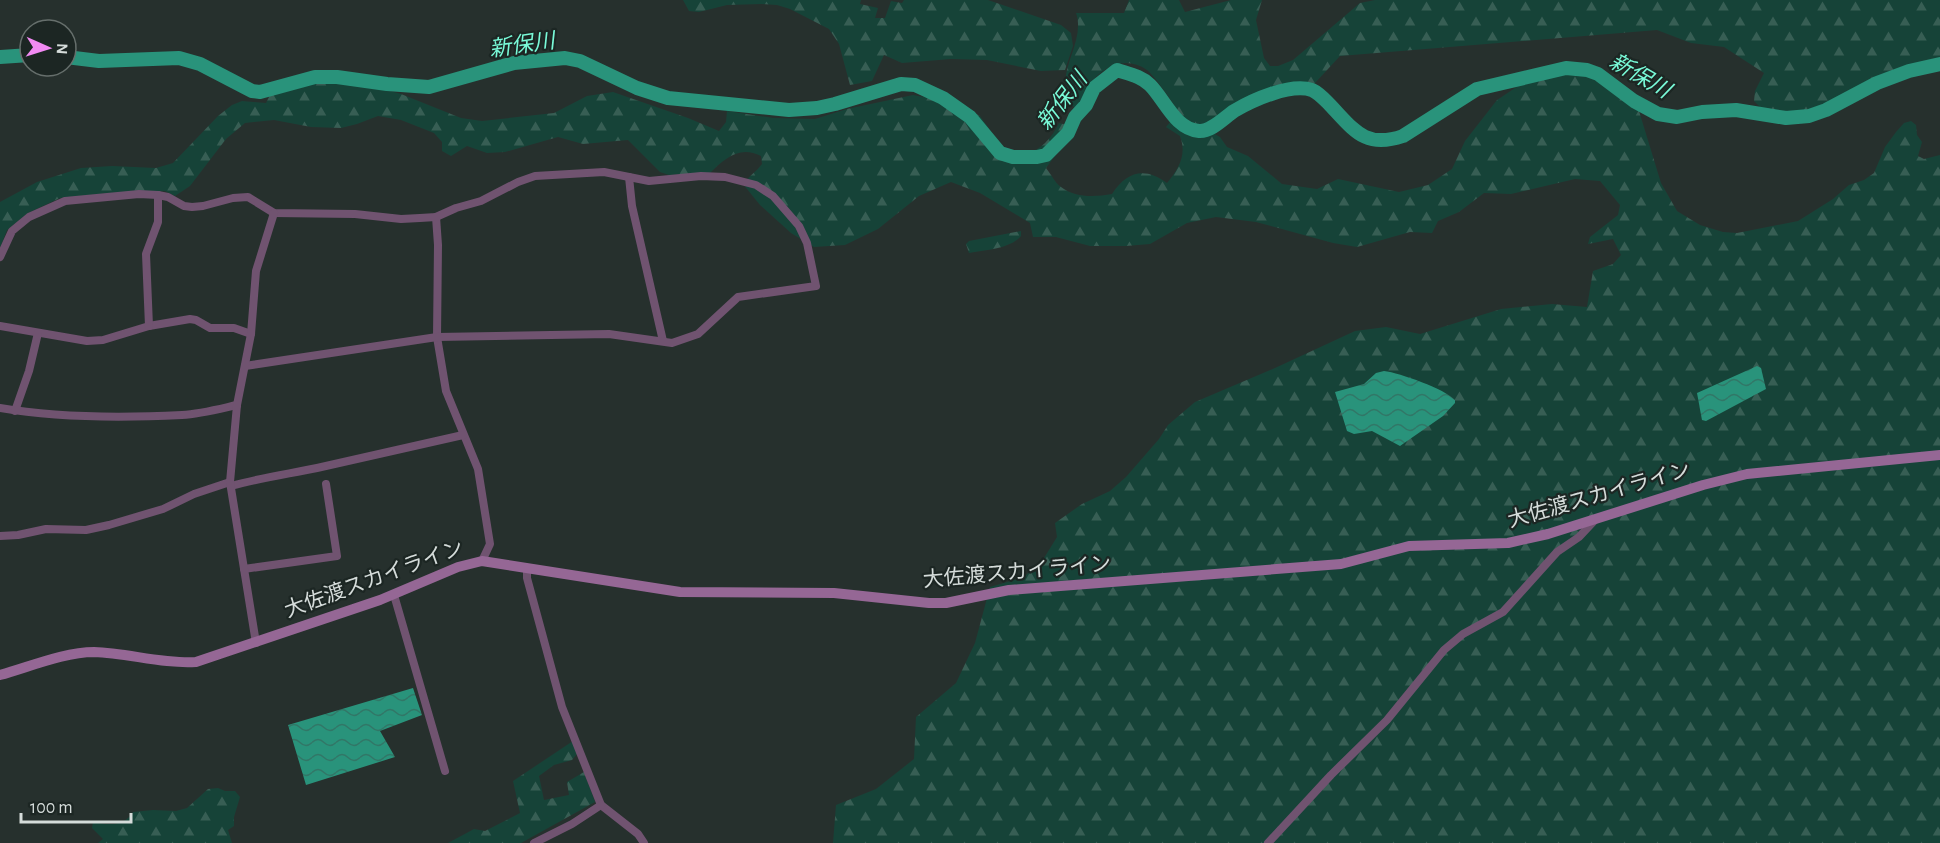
<svg xmlns="http://www.w3.org/2000/svg" width="1940" height="843" font-family="'Alegreya Sans','Noto Sans JP',sans-serif">
  <style>
    .forest { fill: url(#forest-firs) }
    .water { fill: url(#water-waves) }
    .lines { fill: none; stroke-linecap: round; stroke-linejoin: round }
    .river { stroke: #29937b; stroke-width: 14 }
    .street { stroke: #705370; stroke-width: 8 }
    .secondary { stroke: #956795; stroke-width: 10 }
    .labels { text-anchor: middle; dominant-baseline: central; stroke-width: 4.5; stroke-linejoin: round; paint-order: stroke }
    .street-label { font-size: 21px; fill: #d5dcda; stroke: #1c2623 }
    .water-label { font-size: 22px; font-style: italic; fill: #79fad8; stroke: #1c2623 }
  </style>
  <defs>
    <pattern id="forest-firs" width="22" height="20" patternUnits="userSpaceOnUse" patternTransform="scale(1.5)"><rect width="22" height="20" fill="#164338"/><path d="M5 1l3.5 6h-7zM16 11l3.5 6h-7z" fill="#375e54"/></pattern>
    <pattern id="water-waves" width="16" height="10" patternUnits="userSpaceOnUse" patternTransform="scale(1.5)"><rect width="16" height="10" fill="#29937b"/><path d="M0 5q4-4 8 0t8 0" fill="none" stroke="#317767"/></pattern>
  </defs>
  <rect width="100%" height="100%" fill="#26302d"/>
  <g class="forest">
    <path d="M 683,0 L 861,0 L 860,4 L 878,8 L 875,18 L 885,18 L 891,1 L 902,3 L 904,0 L 988,0 L 1061,25 L 1071,33 L 1073,46 L 1065,70 L 1041,71 L 987,60 L 951,59 L 902,63 L 884,55 L 872,81 L 850,85 L 839,44 L 829,29 L 790,9 L 777,5 L 762,4 L 727,5 L 699,12 L 689,11 Z"/>
    <path d="M 1129,0 L 1179,0 L 1185,12 L 1231,0 L 1262,0 L 1256,20 L 1264,58 L 1270,66 L 1278,66 L 1293,60 L 1360,3 L 1375,0 L 1940,0 L 1940,57 L 1900,67 L 1806,112 L 1786,114 L 1765,112 L 1754,101 L 1755,91 L 1764,73 L 1724,47 L 1691,43 L 1657,30 L 1340,56 L 1315,83 C 1271,87 1239,101 1203,126 L 1192,124 L 1184,119 C 1176,108 1156,77 1147,70 C 1126,55 1103,66 1090,84 C 1085,90 1085,99 1081,106 L 1075,108 L 1072,105 L 1066,107 L 1063,104 L 1064,96 L 1069,92 C 1056,72 1086,41 1076,13 L 1124,13 Z"/>
    <path d="M 1568,73 L 1587,74 L 1600,79 L 1639,111 L 1661,183 L 1677,211 L 1700,225 L 1723,232 L 1737,233 L 1798,221 L 1833,199 L 1849,185 L 1864,180 L 1874,173 L 1885,147 L 1896,132 L 1904,123 L 1911,121 L 1916,125 L 1917,135 L 1922,142 L 1918,156 L 1924,159 L 1940,155 L 1940,843 L 833,843 L 836,805 L 876,789 L 914,759 L 916,717 L 956,683 L 975,643 L 990,587 L 1024,577 L 1044,558 L 1057,537 L 1055,523 L 1082,504 L 1110,491 L 1126,477 L 1159,439 L 1168,425 L 1195,402 L 1275,368 L 1355,331 L 1386,327 L 1420,334 L 1501,309 L 1552,304 L 1587,307 L 1593,271 L 1613,264 L 1621,255 L 1613,239 L 1588,244 L 1590,237 L 1618,215 L 1620,205 L 1600,181 L 1575,179 L 1511,194 L 1484,193 L 1459,212 L 1438,221 L 1432,233 L 1410,232 L 1357,247 L 1333,243 L 1256,222 L 1216,217 L 1187,223 L 1150,244 L 1126,246 L 1090,246 L 1056,237 L 1033,237 L 1030,223 L 980,193 L 951,182 L 919,196 L 878,229 L 845,245 L 814,247 L 791,233 L 760,205 L 743,184 C 749,176 756,172 762,164 L 761,156 C 740,145 725,158 710,173 L 669,175 L 660,172 L 628,140 L 583,144 L 558,137 L 505,152 L 487,153 L 467,146 L 451,156 L 442,151 L 442,142 L 434,133 L 401,120 L 378,116 L 357,124 L 341,128 L 311,127 L 274,120 L 245,123 L 226,139 L 190,186 L 175,196 L 165,191 L 110,193 L 60,198 L 28,213 L 7,230 L 0,248 L 0,202 L 37,182 L 81,168 L 112,166 L 156,168 L 173,163 L 218,116 L 232,105 L 242,101 L 266,103 L 270,95 L 299,86 L 320,82 L 372,86 L 401,94 L 461,118 L 482,121 L 554,113 L 587,96 L 613,92 L 688,118 L 719,131 L 726,122 L 727,111 L 773,118 L 815,119 L 847,109 L 913,95 L 956,103 L 980,116 L 1004,150 C 1010,151 1017,153 1023,153 C 1040,153 1053,136 1059,123 L 1067,125 L 1071,134 L 1046,168 C 1051,174 1055,183 1061,187 C 1075,198 1095,197 1112,194 C 1127,171 1145,167 1167,183 C 1179,168 1187,155 1180,136 L 1166,127 L 1171,121 L 1187,131 L 1200,136 L 1213,133 L 1220,137 L 1227,147 L 1248,156 L 1282,184 L 1317,189 L 1338,179 L 1399,192 L 1428,185 L 1452,169 L 1465,141 L 1497,100 L 1518,86 Z"/>
    <path d="M 1021,231 L 1021,236 C 1010,249 985,250 969,253 L 966,244 L 969,241 Z"/>
    <path d="M 573,741 L 578,753 L 572,760 L 554,765 L 539,776 L 544,800 L 569,795 L 567,782 L 584,772 L 595,802 L 521,843 L 448,843 L 474,829 L 485,831 L 520,813 L 513,781 Z"/>
    <path d="M 218,788 L 225,791 L 235,791 L 240,797 L 234,817 L 234,826 L 228,830 L 232,843 L 98,843 L 103,839 L 92,828 L 93,822 C 108,825 124,827 133,812 L 153,810 L 176,811 L 187,808 L 208,789 Z"/>
  </g>
  <g class="water">
    <path d="M 1757,366 L 1761,368 L 1766,389 L 1706,421 L 1702,420 L 1697,393 Z"/>
    <path d="M 1384,371 C 1400,373 1445,389 1455,400 L 1455,403 L 1443,416 L 1400,446 L 1372,431 L 1354,434 L 1347,431 L 1335,392 L 1364,384 L 1376,373 Z"/>
    <path d="M 413,688 L 422,715 L 380,731 L 395,757 L 306,785 L 288,725 Z"/>
  </g>
  <g class="lines">
    <g class="river">
      <path d="M 0,57 L 30,55"/>
      <path d="M 66,57 L 99,61 L 179,58 L 200,64 L 252,91 L 260,92 L 315,77 L 337,77 L 387,84 L 429,87 L 514,63 L 565,58 L 580,61 L 637,88 L 668,98 L 789,110 L 817,108 L 835,104 L 901,84 L 915,85 L 943,98 L 970,117 L 1000,153 L 1013,157 L 1037,157 L 1046,155 L 1068,133 L 1075,117 L 1086,105 L 1094,88 L 1117,70 C 1129,74 1141,76 1150,85 C 1165,100 1175,129 1199,131 C 1211,132 1224,118 1234,111 C 1253,100 1290,83 1312,90 C 1319,93 1325,100 1330,105 C 1354,130 1365,149 1403,136 L 1477,89 L 1566,68 L 1587,70 L 1598,74 L 1634,101 L 1658,114 L 1677,117 L 1702,112 L 1736,110 L 1786,118 L 1809,116 L 1826,110 L 1877,83 L 1909,71 L 1940,64"/>
    </g>
    <g class="street">
      <path d="M 629,177 L 632,206 L 663,341"/>
      <path d="M 436,217 L 438,245 L 437,337 L 446,391 L 478,469 L 490,544 L 482,561"/>
      <path d="M 0,257 L 12,231 L 29,217 L 65,201 L 139,194 L 158,195 L 168,197 L 184,206 L 192,207 L 203,206 L 233,198 L 248,197 L 274,213 L 355,214 L 401,219 L 420,218 L 436,217 L 456,208 L 481,201 L 518,182 L 535,176 L 604,172 L 649,181 L 701,176 L 725,177 L 756,185 L 773,196 L 799,226 L 807,243 L 816,286 L 738,297 L 698,334 L 672,343 L 609,334 L 437,337 L 245,366"/>
      <path d="M 0,326 L 87,341 L 103,340 L 149,326 L 190,319 L 196,320 L 210,328 L 234,328 L 251,334"/>
      <path d="M 149,326 L 146,254 L 158,222 L 158,195"/>
      <path d="M 0,408 C 58,418 123,418 182,415 C 200,414 219,409 237,405"/>
      <path d="M 15,411 L 29,371 L 38,333"/>
      <path d="M 231,486 C 260,478 288,474 317,468 C 366,457 414,446 463,435"/>
      <path d="M 0,536 L 18,535 L 46,529 L 86,530 L 109,525 L 163,509 L 194,494 L 230,482"/>
      <path d="M 527,568 L 527,578 L 562,707 L 601,805 L 638,834 L 644,843"/>
      <path d="M 244,569 L 337,556 L 326,484"/>
      <path d="M 394,595 L 445,771"/>
      <path d="M 256,643 L 230,482 L 237,405 L 251,334 L 256,271 L 274,213"/>
      <path d="M 534,843 L 572,824 L 601,805"/>
      <path d="M 1268,843 L 1331,775 L 1387,720 L 1444,650 L 1463,634 L 1503,612 L 1557,552 L 1579,537 L 1594,521"/>
    </g>
    <path class="secondary" d="M 0,675 C 29,667 65,652 94,652 C 128,653 162,664 196,662 L 380,600 L 458,567 L 482,561 L 680,592 L 834,593 L 929,603 L 946,603 L 1009,590 L 1341,564 L 1409,546 L 1508,543 L 1548,534 L 1703,485 L 1747,474 L 1940,455"/>
  </g>
  <g class="labels">
    <g class="street-label">
      <text transform="translate(1599 495) rotate(-16)">大佐渡スカイライン</text>
      <text transform="translate(1017 572) rotate(-5)">大佐渡スカイライン</text>
      <text transform="translate(374 579) rotate(-20)">大佐渡スカイライン</text>
    </g>
    <g class="water-label">
      <text transform="translate(522 45) rotate(-8)">新保川</text>
      <text transform="translate(1640 76) rotate(30)">新保川</text>
      <text transform="translate(1062 101) rotate(-52)">新保川</text>
    </g>
  </g>
  <g transform="translate(48 48) rotate(93)"><circle r="28" fill="#1c2623" stroke="#666f6c" stroke-width="1.5"/>
  <path d="M0-4.5L10 22L0 15L-10 22Z" fill="#f28af3"/>
  <text y="-9" font-size="16" font-weight="bold" text-anchor="middle" fill="#d5dcda">N</text>
  </g>
  <path d="M21 813v9h110v-9" fill="none" stroke="#d5dcda" stroke-width="3"/>
  <text x="30" y="813" font-size="18" fill="#d5dcda" stroke="#1c2623" stroke-width="4.5" paint-order="stroke">100 m</text>
</svg>
